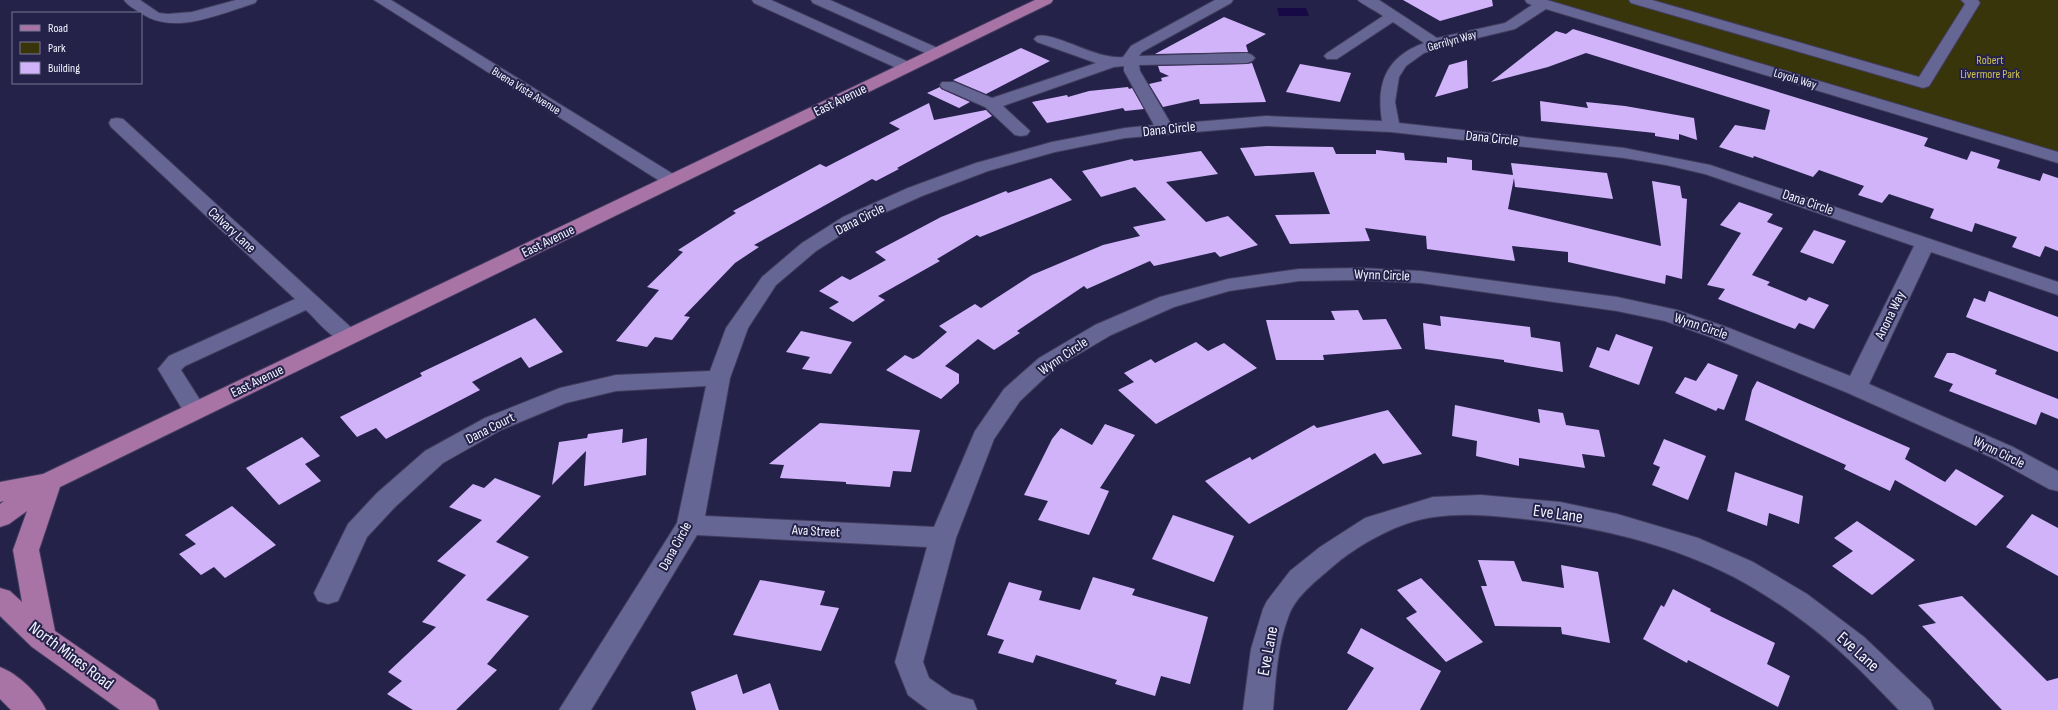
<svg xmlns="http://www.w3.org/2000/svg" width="2058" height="710" font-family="'Sofia Sans Condensed',sans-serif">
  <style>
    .green { fill: #39350b }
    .water { fill: #170946 }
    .building { fill: #d1b3fa }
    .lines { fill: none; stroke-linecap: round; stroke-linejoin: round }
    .minor-casing { stroke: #413c5d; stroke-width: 2 }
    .major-casing { stroke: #413c5d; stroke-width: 2 }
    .minor { fill: #666694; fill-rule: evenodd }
    .major { fill: #a874a6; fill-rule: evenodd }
    .labels { text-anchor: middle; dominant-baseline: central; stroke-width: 4; stroke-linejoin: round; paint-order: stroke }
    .far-street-label { font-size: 12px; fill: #f2f3fe; stroke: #25224a }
    .far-park-label { font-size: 12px; fill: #cdc251; stroke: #25224a }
    .street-label { font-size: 14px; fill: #f2f3fe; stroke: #25224a }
    .near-street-label { font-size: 17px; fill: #f2f3fe; stroke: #25224a }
  </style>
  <rect width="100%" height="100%" fill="#25224a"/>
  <path class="green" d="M 1534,0 L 2058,0 L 2058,158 Z"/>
  <path class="water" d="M 1277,8 L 1306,8 L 1309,16 L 1279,16 Z"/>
  <g class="building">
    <path d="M 1403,0 L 1492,0 L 1493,6 L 1440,21 Z"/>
    <path d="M 1224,17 L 1266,34 L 1246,45 L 1248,52 L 1155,54 Z"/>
    <path d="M 1573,29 L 1928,138 L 1924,146 L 1967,160 L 1971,151 L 2000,160 L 1997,168 L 2040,181 L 2043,173 L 2058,178 L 2058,251 L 2045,246 L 2040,257 L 2012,247 L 2017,237 L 1975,223 L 1972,232 L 1930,218 L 1934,209 L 1889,194 L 1882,203 L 1858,195 L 1864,186 L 1819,170 L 1813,177 L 1754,156 L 1753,158 L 1719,147 L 1735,125 L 1765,130 L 1770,110 L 1586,53 L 1548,67 L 1491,82 L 1556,31 L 1566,34 Z"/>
    <path d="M 1021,48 L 1050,61 L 986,94 L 953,80 Z"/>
    <path d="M 1467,60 L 1468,88 L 1435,97 L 1449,65 Z"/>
    <path d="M 1252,63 L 1266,102 L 1200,104 L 1199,99 L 1163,107 L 1149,84 L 1162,81 L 1161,78 L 1169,76 L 1160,72 L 1158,66 L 1247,64 Z"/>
    <path d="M 1300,64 L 1351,73 L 1340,102 L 1286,92 Z"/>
    <path d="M 940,87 L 941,89 L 970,102 L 959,108 L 927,93 Z"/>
    <path d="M 1128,87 L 1129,89 L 1132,88 L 1144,109 L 1125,111 L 1123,108 L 1047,123 L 1032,102 L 1067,95 L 1068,97 L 1089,91 Z"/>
    <path d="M 1540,101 L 1588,108 L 1586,102 L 1625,106 L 1694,118 L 1697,140 L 1679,134 L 1679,140 L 1655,136 L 1655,133 L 1541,121 Z"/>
    <path d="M 929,103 L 934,120 L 986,110 L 992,116 L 897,168 L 899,169 L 876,181 L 872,179 L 754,245 L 759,247 L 735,263 L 684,316 L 690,317 L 672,340 L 655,337 L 647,347 L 616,341 L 659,290 L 647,287 L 683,252 L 678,250 L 736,213 L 733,211 L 820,164 L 826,167 L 900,129 L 889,123 Z"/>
    <path d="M 1266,146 L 1333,147 L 1336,154 L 1376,154 L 1376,150 L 1404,153 L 1405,160 L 1447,163 L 1447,157 L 1472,160 L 1472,170 L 1513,175 L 1511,163 L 1607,173 L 1613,199 L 1515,187 L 1514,178 L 1508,209 L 1661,246 L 1652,181 L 1680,186 L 1682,198 L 1687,199 L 1682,279 L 1666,275 L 1665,284 L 1568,262 L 1568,252 L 1512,246 L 1515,261 L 1427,249 L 1426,236 L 1365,228 L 1370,241 L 1290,244 L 1275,215 L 1330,214 L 1314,172 L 1255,176 L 1240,148 Z"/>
    <path d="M 1201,151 L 1218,174 L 1166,182 L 1206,222 L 1228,216 L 1258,245 L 1220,257 L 1215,252 L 1154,266 L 1150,261 L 1087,289 L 1084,286 L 1017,331 L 1020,333 L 994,350 L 978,339 L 945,366 L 959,374 L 959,383 L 941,399 L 886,370 L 905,355 L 913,359 L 919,356 L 947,332 L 939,326 L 975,304 L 981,308 L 1032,275 L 1103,245 L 1140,236 L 1133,227 L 1166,220 L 1135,187 L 1101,197 L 1082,171 L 1132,159 L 1134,161 Z"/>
    <path d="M 1051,178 L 1072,200 L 980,237 L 977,235 L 937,259 L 940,261 L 878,296 L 885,300 L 853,322 L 829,308 L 839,302 L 819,291 L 842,276 L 850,280 L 886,260 L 875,252 L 941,217 L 1006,191 L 1008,193 Z"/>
    <path d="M 1739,202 L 1773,214 L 1767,222 L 1783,228 L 1752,275 L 1770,282 L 1767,285 L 1806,301 L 1809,297 L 1829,305 L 1814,329 L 1799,323 L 1795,329 L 1718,299 L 1725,289 L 1707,285 L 1741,233 L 1720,225 Z"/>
    <path d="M 1814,230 L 1846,241 L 1833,264 L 1800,252 Z"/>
    <path d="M 1989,291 L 2058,317 L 2058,352 L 1966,317 L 1974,298 L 1985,302 Z"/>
    <path d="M 1358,310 L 1363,320 L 1386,319 L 1402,349 L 1323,355 L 1324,360 L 1276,360 L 1266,320 L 1335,320 L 1331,311 Z"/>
    <path d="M 1440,316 L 1530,327 L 1531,337 L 1560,342 L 1563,372 L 1504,362 L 1504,360 L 1425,349 L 1423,323 L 1441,326 Z"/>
    <path d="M 535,318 L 563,352 L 529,368 L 521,357 L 472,382 L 480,390 L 386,439 L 376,428 L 357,437 L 340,417 L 422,376 L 420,373 Z"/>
    <path d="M 801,331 L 852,342 L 831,374 L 802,369 L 810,357 L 786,352 Z"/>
    <path d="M 1616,334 L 1653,347 L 1639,385 L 1589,367 L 1597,347 L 1609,351 Z"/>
    <path d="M 1196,342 L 1208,351 L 1224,343 L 1257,368 L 1156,424 L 1118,390 L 1134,382 L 1124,373 L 1151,359 L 1155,363 Z"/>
    <path d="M 1947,353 L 1954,353 L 1997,370 L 1995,374 L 2058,399 L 2058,419 L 2041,412 L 2036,425 L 1949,391 L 1953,384 L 1934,377 Z"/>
    <path d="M 1708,363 L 1738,375 L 1724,410 L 1718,408 L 1716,411 L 1675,393 L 1685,377 L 1696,381 Z"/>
    <path d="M 1757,381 L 1910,448 L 1905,459 L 1945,482 L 1956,469 L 2004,496 L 1976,526 L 1895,480 L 1890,491 L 1844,469 L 1846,465 L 1745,420 L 1752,390 Z"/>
    <path d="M 1455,405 L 1540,423 L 1538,409 L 1563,413 L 1566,425 L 1599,430 L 1605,457 L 1582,454 L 1585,468 L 1519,458 L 1519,466 L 1476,456 L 1477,441 L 1452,436 Z"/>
    <path d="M 1388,410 L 1422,454 L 1383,464 L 1375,453 L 1249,524 L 1205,481 L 1250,457 L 1252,460 L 1314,425 L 1317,428 Z"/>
    <path d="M 820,423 L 920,430 L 911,472 L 893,471 L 890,487 L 846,484 L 846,482 L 780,478 L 784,465 L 769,464 Z"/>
    <path d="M 1105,424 L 1135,435 L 1100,488 L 1109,491 L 1089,535 L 1038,520 L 1048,501 L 1024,495 L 1052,439 L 1061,428 L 1092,445 Z"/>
    <path d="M 623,429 L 622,443 L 647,438 L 646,475 L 584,486 L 586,451 L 552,485 L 559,442 L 587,438 L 588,434 Z"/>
    <path d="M 302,437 L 320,456 L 305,464 L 321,481 L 279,505 L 246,468 Z"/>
    <path d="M 1664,439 L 1706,456 L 1688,500 L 1652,485 L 1660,467 L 1653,464 Z"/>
    <path d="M 1735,472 L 1803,496 L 1799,524 L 1769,513 L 1767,526 L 1727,511 Z"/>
    <path d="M 495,478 L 541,496 L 496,542 L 529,557 L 486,600 L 529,616 L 487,664 L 497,670 L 456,710 L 413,710 L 387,694 L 402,681 L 388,672 L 436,627 L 422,622 L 466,575 L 437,561 L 482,520 L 449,507 L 473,484 L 484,488 Z"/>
    <path d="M 232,506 L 276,545 L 225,578 L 214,567 L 201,575 L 179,554 L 196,544 L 185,535 Z"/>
    <path d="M 2032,514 L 2058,528 L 2058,576 L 2006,547 Z"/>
    <path d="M 1173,515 L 1234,536 L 1214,582 L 1152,559 Z"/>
    <path d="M 1857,521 L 1915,560 L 1872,595 L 1832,566 L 1853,551 L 1834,538 Z"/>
    <path d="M 1478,560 L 1514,561 L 1522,581 L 1564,588 L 1561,565 L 1598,572 L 1610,643 L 1562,634 L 1561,627 L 1495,626 L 1481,586 L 1487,586 Z"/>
    <path d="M 1093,577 L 1135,589 L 1132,595 L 1208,617 L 1190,684 L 1161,676 L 1155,696 L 1115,684 L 1117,680 L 1036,655 L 1033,663 L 998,653 L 1004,640 L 987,635 L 1009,582 L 1042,591 L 1039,600 L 1080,610 Z"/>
    <path d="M 1421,578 L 1454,612 L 1483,642 L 1446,662 L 1406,618 L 1417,612 L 1397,590 Z"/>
    <path d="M 760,580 L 825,591 L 820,605 L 839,608 L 821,651 L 733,635 Z"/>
    <path d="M 1673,589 L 1711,609 L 1710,611 L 1775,643 L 1767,664 L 1790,676 L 1778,707 L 1688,660 L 1687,663 L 1643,639 L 1661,605 L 1664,607 Z"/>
    <path d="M 1962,596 L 2047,681 L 2058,678 L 2058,710 L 2002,710 L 1922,626 L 1936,623 L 1918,605 Z"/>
    <path d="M 1361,628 L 1441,671 L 1420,710 L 1347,710 L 1374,668 L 1347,653 Z"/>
    <path d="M 737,674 L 743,694 L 770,683 L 779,710 L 696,710 L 691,692 Z"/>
  </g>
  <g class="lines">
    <g class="minor-casing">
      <g id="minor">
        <path d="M 124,0 L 140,0 L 159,13 L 168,14 L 192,12 L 236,0 L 257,0 L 255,3 C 220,14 173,36 141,13 C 135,9 128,6 124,0 Z"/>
        <path d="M 374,0 L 391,0 L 678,177 L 681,181 L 678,185 L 672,186 L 666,185 Z"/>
        <path d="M 752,0 L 771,0 L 913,64 L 915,67 L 913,70 L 901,70 L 754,3 Z"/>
        <path d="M 811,0 L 830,0 L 942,50 L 945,53 L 942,56 L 932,56 L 813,3 Z"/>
        <path d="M 1215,0 L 1233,0 L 1231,3 L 1142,52 L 1139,56 L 1247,53 L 1252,55 L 1255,58 L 1252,61 L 1247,63 L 1139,65 L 1140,71 L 1171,124 L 1266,116 L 1382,121 C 1376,83 1386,57 1424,43 L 1393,22 L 1337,59 L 1327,59 L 1324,56 L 1327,53 L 1383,16 C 1378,12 1360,3 1358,0 L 1379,0 L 1437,38 L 1505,23 L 1532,5 L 1527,3 L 1525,0 L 1547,0 L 2058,152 L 2058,163 L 1546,9 L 1515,29 L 1448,45 L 1424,53 L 1406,66 L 1399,77 L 1395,102 L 1399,123 L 1624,148 L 1710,165 L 2058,282 L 2058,295 L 1931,252 L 1869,384 L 2013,447 L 2058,471 L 2058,491 L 2049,489 L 1995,459 L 1848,393 L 1713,338 L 1665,321 L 1617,311 L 1421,283 L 1360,280 L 1299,281 L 1229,291 L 1174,307 L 1111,335 L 1055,368 L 1020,401 L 994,439 L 956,538 L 923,662 L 929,678 L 952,694 L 973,700 L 977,710 L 928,710 L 908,695 L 895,662 L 927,547 L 697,535 L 591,710 L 559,710 L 677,523 L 706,386 L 616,391 L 566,403 L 501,430 L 443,463 L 395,507 L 367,537 L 338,601 L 328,604 L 318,601 L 314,593 L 348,524 L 377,493 L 425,451 L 485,418 L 560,388 L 616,375 L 710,371 L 726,328 L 762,277 L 802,243 L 843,217 L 908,188 L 976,163 L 1052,142 L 1125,128 L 1154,125 L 1124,71 L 1124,66 L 1114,67 L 1003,106 L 1030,131 L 1027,135 L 1021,136 L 1015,135 L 985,107 L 942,88 L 940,85 L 942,82 L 954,82 L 992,98 L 1096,63 L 1037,42 L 1034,39 L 1037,36 C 1054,31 1096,60 1123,57 L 1131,46 ZM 1266,126 L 1391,132 L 1624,158 L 1666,165 L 1705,174 L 1914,246 L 1850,376 L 1729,328 L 1677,310 L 1617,297 L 1421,271 L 1360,268 L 1299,269 L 1228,279 L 1160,297 L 1095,325 L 1039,358 L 1004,389 L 975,431 L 934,527 L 705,516 L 730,378 L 748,328 L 776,285 L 816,251 L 857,225 L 922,196 L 988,171 L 1055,152 L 1125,138 Z"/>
        <path d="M 1629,0 L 1652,0 L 1919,77 L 1965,4 L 1961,0 L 1978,0 L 1980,3 L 1931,83 L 1929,86 L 1923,88 L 1631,3 Z"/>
        <path d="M 117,118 L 123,119 L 356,332 L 359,337 L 356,342 C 336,347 319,322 306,310 L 185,366 L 181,370 L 207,411 L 203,417 L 195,419 L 187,417 L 158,369 L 169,356 L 295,299 L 111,127 L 109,123 L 111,119 Z"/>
        <path d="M 1481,495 L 1560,502 L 1617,514 L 1698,538 L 1753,562 L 1807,594 L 1864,637 L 1930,700 L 1934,710 L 1899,710 C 1881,692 1864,673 1845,656 C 1814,627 1772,597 1734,577 C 1666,542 1590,525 1514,518 C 1488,515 1461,513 1434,517 C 1400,521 1357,545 1331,568 C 1316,581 1296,596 1289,615 C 1277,645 1276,678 1273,710 L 1243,710 L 1251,649 L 1263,609 L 1267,601 L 1290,571 L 1320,547 L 1365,518 L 1433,497 Z"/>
      </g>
    </g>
    <g class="major-casing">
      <g id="major">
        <path d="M 1035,0 L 1053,0 L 1051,3 L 60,487 L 39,550 L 55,631 L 155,700 L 159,710 L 120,710 L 32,647 L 0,616 L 0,588 L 10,591 L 22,602 L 13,550 L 27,511 L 9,524 L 0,527 L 0,504 L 4,501 L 0,502 L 0,482 L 43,474 Z"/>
        <path d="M 0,667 C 18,674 38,693 46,710 L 11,710 L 0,699 Z"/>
      </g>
    </g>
    <use href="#minor" class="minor"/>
    <use href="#major" class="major"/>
  </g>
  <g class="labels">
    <g class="far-street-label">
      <text transform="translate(1452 41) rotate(-16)">Gerrilyn Way</text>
      <text transform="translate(1795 79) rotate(17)">Loyola Way</text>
      <text transform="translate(526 91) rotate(32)">Buena Vista Avenue</text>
    </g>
    <g class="far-park-label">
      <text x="1990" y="60">Robert<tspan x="1990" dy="14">Livermore Park</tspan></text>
    </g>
    <g class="street-label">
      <text transform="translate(840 100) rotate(-26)">East Avenue</text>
      <text transform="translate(1169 129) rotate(-6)">Dana Circle</text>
      <text transform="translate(1492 138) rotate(6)">Dana Circle</text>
      <text transform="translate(1808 202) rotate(19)">Dana Circle</text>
      <text transform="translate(860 219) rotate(-27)">Dana Circle</text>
      <text transform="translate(232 230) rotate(43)">Calvary Lane</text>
      <text transform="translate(548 241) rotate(-26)">East Avenue</text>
      <text transform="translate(1382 275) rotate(2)">Wynn Circle</text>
      <text transform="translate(1890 315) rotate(-64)">Anona Way</text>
      <text transform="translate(1701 326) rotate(19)">Wynn Circle</text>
      <text transform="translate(1063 356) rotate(-34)">Wynn Circle</text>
      <text transform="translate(257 381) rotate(-26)">East Avenue</text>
      <text transform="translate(490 428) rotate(-27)">Dana Court</text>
      <text transform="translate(1999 452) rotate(26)">Wynn Circle</text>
      <text transform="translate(816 531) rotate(3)">Ava Street</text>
      <text transform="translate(675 546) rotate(-61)">Dana Circle</text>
    </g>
    <g class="near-street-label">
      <text transform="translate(1558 514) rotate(8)">Eve Lane</text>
      <text transform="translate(1268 651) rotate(-79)">Eve Lane</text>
      <text transform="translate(1858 652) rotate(42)">Eve Lane</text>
      <text transform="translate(71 656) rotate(37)">North Mines Road</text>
    </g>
  </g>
  <rect x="12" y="12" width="130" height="72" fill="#25224a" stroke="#777692"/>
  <rect x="20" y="25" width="20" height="6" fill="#a874a6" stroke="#777692"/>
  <text x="48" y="32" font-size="12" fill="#f2f3fe">Road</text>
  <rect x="20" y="42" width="20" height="12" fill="#39350b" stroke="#777692"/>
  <text x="48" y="52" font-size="12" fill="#f2f3fe">Park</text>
  <rect x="20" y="62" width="20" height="12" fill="#d1b3fa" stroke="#777692"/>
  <text x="48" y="72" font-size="12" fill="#f2f3fe">Building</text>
</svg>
